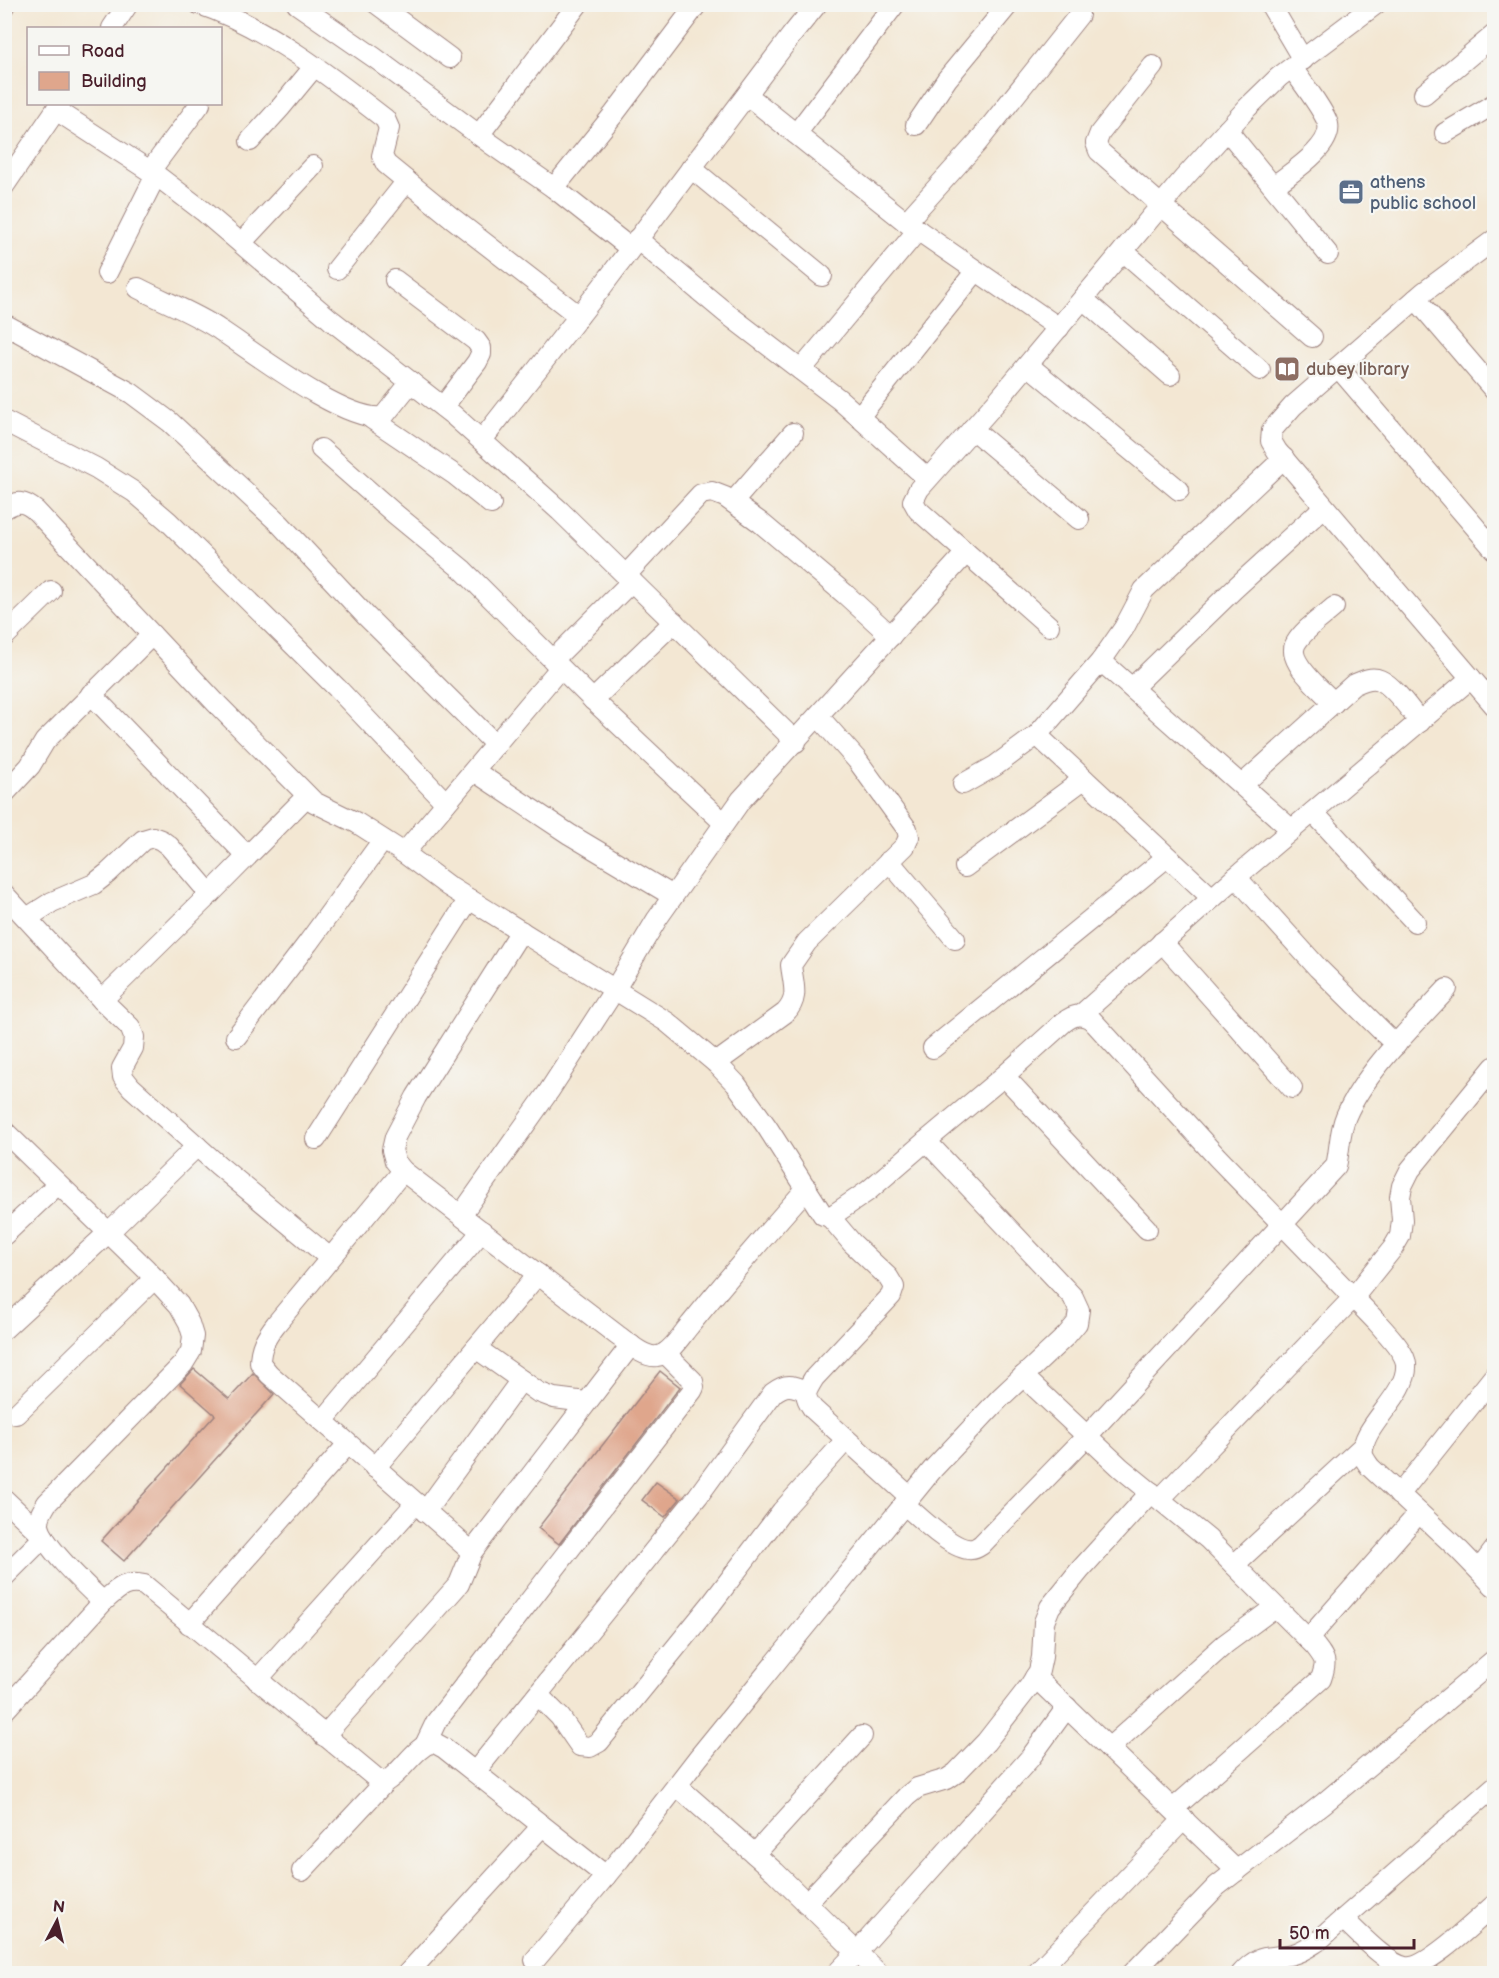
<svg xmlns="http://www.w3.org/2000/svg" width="1499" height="1978" font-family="'Balsamiq Sans',sans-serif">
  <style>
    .building { fill: #dfa68c }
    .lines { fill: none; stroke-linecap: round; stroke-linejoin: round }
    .minor-casing { stroke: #9e837f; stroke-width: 22 }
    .minor { stroke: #fff; stroke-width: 20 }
    .labels { text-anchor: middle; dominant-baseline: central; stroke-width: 4.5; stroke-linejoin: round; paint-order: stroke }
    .service-label { font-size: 18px; fill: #4e5e75; stroke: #f6f6f2; text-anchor: start }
    .education-label { font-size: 18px; fill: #785e54; stroke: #f6f6f2; text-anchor: start }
  </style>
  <rect width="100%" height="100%" fill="#f6f6f2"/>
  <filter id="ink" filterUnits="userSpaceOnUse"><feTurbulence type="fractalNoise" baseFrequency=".0167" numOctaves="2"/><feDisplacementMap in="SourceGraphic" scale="12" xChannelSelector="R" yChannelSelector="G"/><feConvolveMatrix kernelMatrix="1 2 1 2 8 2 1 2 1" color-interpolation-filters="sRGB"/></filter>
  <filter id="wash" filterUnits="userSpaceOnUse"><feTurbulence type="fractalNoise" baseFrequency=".008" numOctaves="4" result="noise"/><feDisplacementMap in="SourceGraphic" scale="24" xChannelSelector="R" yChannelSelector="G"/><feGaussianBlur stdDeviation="1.35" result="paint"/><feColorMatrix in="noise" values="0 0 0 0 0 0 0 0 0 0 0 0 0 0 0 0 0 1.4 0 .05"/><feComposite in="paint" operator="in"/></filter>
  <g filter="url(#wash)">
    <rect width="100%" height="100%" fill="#f3e7d3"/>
    <g id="blocks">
      <g class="building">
        <path d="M 194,1369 L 229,1399 L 253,1373 L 274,1394 L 124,1561 L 101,1541 L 215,1415 L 180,1384 Z"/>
        <path d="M 660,1371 L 680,1387 L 559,1544 L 538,1528 Z"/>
        <path d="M 656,1482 L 680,1499 L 665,1517 L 642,1500 Z"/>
      </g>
    </g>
  </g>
  <g filter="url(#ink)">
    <use href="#blocks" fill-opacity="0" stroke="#9e837f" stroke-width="1.5"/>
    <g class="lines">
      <g class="minor-casing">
        <g id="minor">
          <path d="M 199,4 C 265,26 330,76 385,119 L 389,128 L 382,156 L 386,164 L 451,217 L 579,316"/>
          <path d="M 297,4 L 375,58 L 491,144 L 554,188 L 630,248"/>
          <path d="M 377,4 L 450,58"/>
          <path d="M 1270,4 L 1303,60"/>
          <path d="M 4,6 L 5,4"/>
          <path d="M 112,28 L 128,4"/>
          <path d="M 1153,66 L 1100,133 L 1096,143 L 1099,151 L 1312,337"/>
          <path d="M 1424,94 L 1494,35"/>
          <path d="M 747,95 L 906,222 L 1059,328"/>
          <path d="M 56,110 L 156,175 L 203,211 L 331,320 L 453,415 L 560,511 L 796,742"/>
          <path d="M 916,125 L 947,79 L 1009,4"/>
          <path d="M 1227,130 L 1328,254"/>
          <path d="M 1445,133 L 1494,104"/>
          <path d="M 796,134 L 895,4"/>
          <path d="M 479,135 L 578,4"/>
          <path d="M 250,141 L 281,107 L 314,67"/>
          <path d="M 691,168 L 822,276"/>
          <path d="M 150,171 L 200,104"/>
          <path d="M 4,186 L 60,104"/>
          <path d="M 1274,186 C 1290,173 1333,147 1328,124 C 1324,110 1301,81 1292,68"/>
          <path d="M 554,188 L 614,114 L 697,4"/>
          <path d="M 906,222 L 977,143 L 1079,15"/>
          <path d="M 637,239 L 726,313 L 840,400 L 927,478"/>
          <path d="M 1494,240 L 1424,292 L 1293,406 L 1272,430 L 1271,441 L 1277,451 L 1494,705"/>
          <path d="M 241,243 L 313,166"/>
          <path d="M 1123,251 L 1260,370"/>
          <path d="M 337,269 L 407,181"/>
          <path d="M 107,273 L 156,175"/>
          <path d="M 395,280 L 476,341 L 481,348 L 481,354 L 477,362 L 443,407"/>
          <path d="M 138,288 C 165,302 195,313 220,330 C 254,352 344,422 383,417 L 411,382"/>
          <path d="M 1083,299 L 1170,375"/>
          <path d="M 1416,299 L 1494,390"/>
          <path d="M 4,324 L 131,393 L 170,422 L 280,524 L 366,616 L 496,745"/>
          <path d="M 1028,365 L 1179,490"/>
          <path d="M 1338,367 L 1494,549"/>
          <path d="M 801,370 L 918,230"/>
          <path d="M 859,417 L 976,271"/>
          <path d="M 372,419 L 455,475 L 491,504"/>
          <path d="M 4,421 L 96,468 L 134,492 L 168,521 L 337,688 L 446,803"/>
          <path d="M 972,429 L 1079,519"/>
          <path d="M 482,440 L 601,288 L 791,36 L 817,4"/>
          <path d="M 321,449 L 395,514 L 463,570 L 593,700 L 724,823"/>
          <path d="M 733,502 L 793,433"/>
          <path d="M 4,509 C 18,500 24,501 36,511 L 215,702 L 314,802 L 357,823 L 404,853 L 448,886 L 667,1022 L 716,1063 L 736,1084 L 767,1127 L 823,1215 L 830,1217 L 868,1191 L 926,1141 L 1004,1076 L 1064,1022 C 1074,1015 1079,1013 1091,1019 L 1217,1157 L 1377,1322 C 1385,1332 1405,1351 1406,1364 C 1409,1395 1359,1427 1363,1455 C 1364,1459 1368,1464 1370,1467 L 1459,1550 L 1494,1586"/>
          <path d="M 626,575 L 701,494 L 712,492 L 725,497 L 761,523 L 845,594 L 891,636"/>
          <path d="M 1334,607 C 1322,618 1304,629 1296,643 C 1285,661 1322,690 1334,703"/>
          <path d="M 1049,626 L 918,510 L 913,501 L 919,489 L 998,400 L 1184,178 L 1248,107 L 1279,77 L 1376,4"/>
          <path d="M 4,637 L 51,591"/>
          <path d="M 553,660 L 632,581"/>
          <path d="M 1101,661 L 1292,830"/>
          <path d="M 1132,688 L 1234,589 L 1324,507"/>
          <path d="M 91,694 L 247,856"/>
          <path d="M 593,700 L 674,622"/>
          <path d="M 1037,735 L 1212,898"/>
          <path d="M 474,771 L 569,834 L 673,896"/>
          <path d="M 963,784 L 995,766 L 1037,735 L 1101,661 L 1124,628 L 1144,590 L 1284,458"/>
          <path d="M 1242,785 L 1353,685 C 1362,681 1371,676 1380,680 C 1394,686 1410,710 1420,722"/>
          <path d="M 4,794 L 30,766 L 45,741 L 152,635"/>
          <path d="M 1313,812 L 1415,922"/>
          <path d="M 404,853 L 560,668"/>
          <path d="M 889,861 L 955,939"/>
          <path d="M 965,867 L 1084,779"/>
          <path d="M 1236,877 L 1318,968 L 1396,1045"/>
          <path d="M 4,894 L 102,1000 L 130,1027 L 134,1037 L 133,1048 L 122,1068 L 123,1077 L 131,1087 L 218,1165 L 330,1258"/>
          <path d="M 27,918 L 52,902 L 94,884 L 108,873 L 143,840 L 153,837 L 161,840 L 169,846 L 210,894"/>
          <path d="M 521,931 L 416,1097 L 395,1137 L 392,1150 L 395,1161 L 403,1171 L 617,1335 C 627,1342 644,1358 657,1356 C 670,1355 682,1334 690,1325 C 728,1278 767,1233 807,1188"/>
          <path d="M 1162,942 L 1292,1088"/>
          <path d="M 102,1000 L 210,894 L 307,796"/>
          <path d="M 1082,1014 L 1236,877 L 1471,678"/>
          <path d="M 236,1037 L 308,943 L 383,840"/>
          <path d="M 933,1048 L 1167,857"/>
          <path d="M 716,1063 L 785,1013 C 800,998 793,984 791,965 L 807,942 L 905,846 L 909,837 L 907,829 L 857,760 L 818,716"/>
          <path d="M 1004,1076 L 1147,1229"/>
          <path d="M 4,1131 L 146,1269 L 179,1305 L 189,1323 L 193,1336 L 191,1351 L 183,1364 L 47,1503 C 43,1510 38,1516 39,1525 C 42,1545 87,1587 103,1602"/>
          <path d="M 316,1139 L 469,899"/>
          <path d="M 403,1171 L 276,1324 C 266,1337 260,1347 260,1363 L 269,1374 L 472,1552"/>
          <path d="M 461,1215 L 549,1091 L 615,989 L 657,919 L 741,800 L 966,553"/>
          <path d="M 830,1217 L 852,1243 L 888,1277 L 894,1287 L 891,1296 L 814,1378 C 805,1393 803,1395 813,1409 L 910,1497"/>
          <path d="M 4,1235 L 58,1184"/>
          <path d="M 4,1329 L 109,1232 L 197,1146"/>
          <path d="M 476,1348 L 538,1392 L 554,1398 L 586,1402"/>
          <path d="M 1023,1376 L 1121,1468 L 1208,1539 L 1315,1646 C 1326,1660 1327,1662 1321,1679 L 1173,1809"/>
          <path d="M 16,1414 L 155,1278"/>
          <path d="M 323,1421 L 482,1231"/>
          <path d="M 375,1468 L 538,1274"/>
          <path d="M 1399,1495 L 1494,1376"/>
          <path d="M 4,1499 L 44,1537 L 4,1577"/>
          <path d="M 1160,1499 L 1353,1298 L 1393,1248 L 1400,1236 L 1402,1220 L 1400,1197 L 1402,1186 L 1410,1170 L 1494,1067"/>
          <path d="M 904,1504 C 918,1516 954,1552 972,1549 C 975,1549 978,1547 981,1545 L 1087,1436 L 1336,1166 C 1340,1150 1339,1132 1346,1116 C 1365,1072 1414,1025 1447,989"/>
          <path d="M 425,1512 L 521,1380"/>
          <path d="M 1234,1565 L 1364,1445"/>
          <path d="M 1479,1570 L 1494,1550"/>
          <path d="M 189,1624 L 348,1444"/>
          <path d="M 1308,1639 L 1419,1513"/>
          <path d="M 1035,1677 L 1237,1871"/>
          <path d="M 257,1680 L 416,1503"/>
          <path d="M 538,1695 L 560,1717 L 580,1746 L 590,1747 L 599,1742 L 712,1603 L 782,1511 L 846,1440"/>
          <path d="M 4,1711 L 103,1602 C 117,1590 124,1580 144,1585 L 376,1778 L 385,1782 C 403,1772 413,1748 433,1742 L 444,1748 L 606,1876"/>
          <path d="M 324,1736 L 459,1584 L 472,1552 L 631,1345"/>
          <path d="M 425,1745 L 436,1722 L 692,1391 L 694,1387 L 693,1381 L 665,1353"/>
          <path d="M 1109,1748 L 1225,1644 L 1275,1607"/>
          <path d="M 475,1772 L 698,1496 L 773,1393 C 786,1383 792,1385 806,1391"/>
          <path d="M 677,1786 L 775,1872 L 879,1974"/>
          <path d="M 755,1854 L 862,1736"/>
          <path d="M 302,1871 L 385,1782"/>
          <path d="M 806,1903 L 907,1796 L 917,1788 L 947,1779 L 956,1773 L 986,1742 L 1029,1687 L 1039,1671 L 1042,1657 L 1044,1622 L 1050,1607 L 1080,1570 L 1151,1492"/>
          <path d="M 1343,1919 C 1358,1932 1385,1963 1405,1967 C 1425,1971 1478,1919 1494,1905"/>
          <path d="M 535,1960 L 620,1859 L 698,1758 L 933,1469 L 1000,1398 L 1066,1336 L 1077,1323 L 1079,1310 L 1073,1297 L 926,1141"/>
          <path d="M 407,1974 L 542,1826"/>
          <path d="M 836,1974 L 857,1952 L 1030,1758 L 1067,1707"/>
          <path d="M 1035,1974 L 1184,1819"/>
          <path d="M 1132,1974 L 1217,1886 L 1324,1803 L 1494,1660"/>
          <path d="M 1241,1974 C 1260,1952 1269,1960 1293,1954 C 1302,1952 1310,1946 1318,1941 L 1494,1787"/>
        </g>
      </g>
      <use href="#minor" class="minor"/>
    </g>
  </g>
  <defs>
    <g id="office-square" transform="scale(1.35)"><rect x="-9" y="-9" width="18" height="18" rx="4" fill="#5c6f8a" stroke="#f6f6f2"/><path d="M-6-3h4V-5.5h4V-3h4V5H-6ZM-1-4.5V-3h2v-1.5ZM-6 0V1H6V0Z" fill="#fff"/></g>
    <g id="library-square" transform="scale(1.35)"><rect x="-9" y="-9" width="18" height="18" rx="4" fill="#8d6e63" stroke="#f6f6f2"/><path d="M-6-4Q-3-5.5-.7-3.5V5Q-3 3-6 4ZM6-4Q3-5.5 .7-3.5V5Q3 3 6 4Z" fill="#fff"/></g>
  </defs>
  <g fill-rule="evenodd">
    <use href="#office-square" x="1351" y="192"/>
    <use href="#library-square" x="1287" y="369"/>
  </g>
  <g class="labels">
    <g class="service-label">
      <text x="1370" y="182">athens<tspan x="1370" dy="21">public school</tspan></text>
    </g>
    <g class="education-label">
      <text x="1306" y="369">dubey library</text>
    </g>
  </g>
  <rect width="1499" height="1978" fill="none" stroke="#f6f6f2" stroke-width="24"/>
  <rect x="27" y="27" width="195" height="78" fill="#f6f6f2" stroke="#b1a0a2" stroke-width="1.5"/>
  <rect x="39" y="46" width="30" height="9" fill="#ffffff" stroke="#b1a0a2" stroke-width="1.5"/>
  <text x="81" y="57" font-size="18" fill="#4a1f2b">Road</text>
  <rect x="39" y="72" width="30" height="18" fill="#dfa68c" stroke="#b1a0a2" stroke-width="1.5"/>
  <text x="81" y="87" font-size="18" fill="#4a1f2b">Building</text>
  <g transform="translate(57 1921) rotate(7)" stroke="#f6f6f2" stroke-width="4.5" paint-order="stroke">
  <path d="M0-4.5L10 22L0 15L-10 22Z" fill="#4a1f2b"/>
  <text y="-9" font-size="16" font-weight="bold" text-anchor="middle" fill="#4a1f2b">N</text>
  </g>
  <path d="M1280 1939v9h134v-9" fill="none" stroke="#4a1f2b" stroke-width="3"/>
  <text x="1289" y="1939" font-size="18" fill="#4a1f2b" stroke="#f6f6f2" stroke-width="4.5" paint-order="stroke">50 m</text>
</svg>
